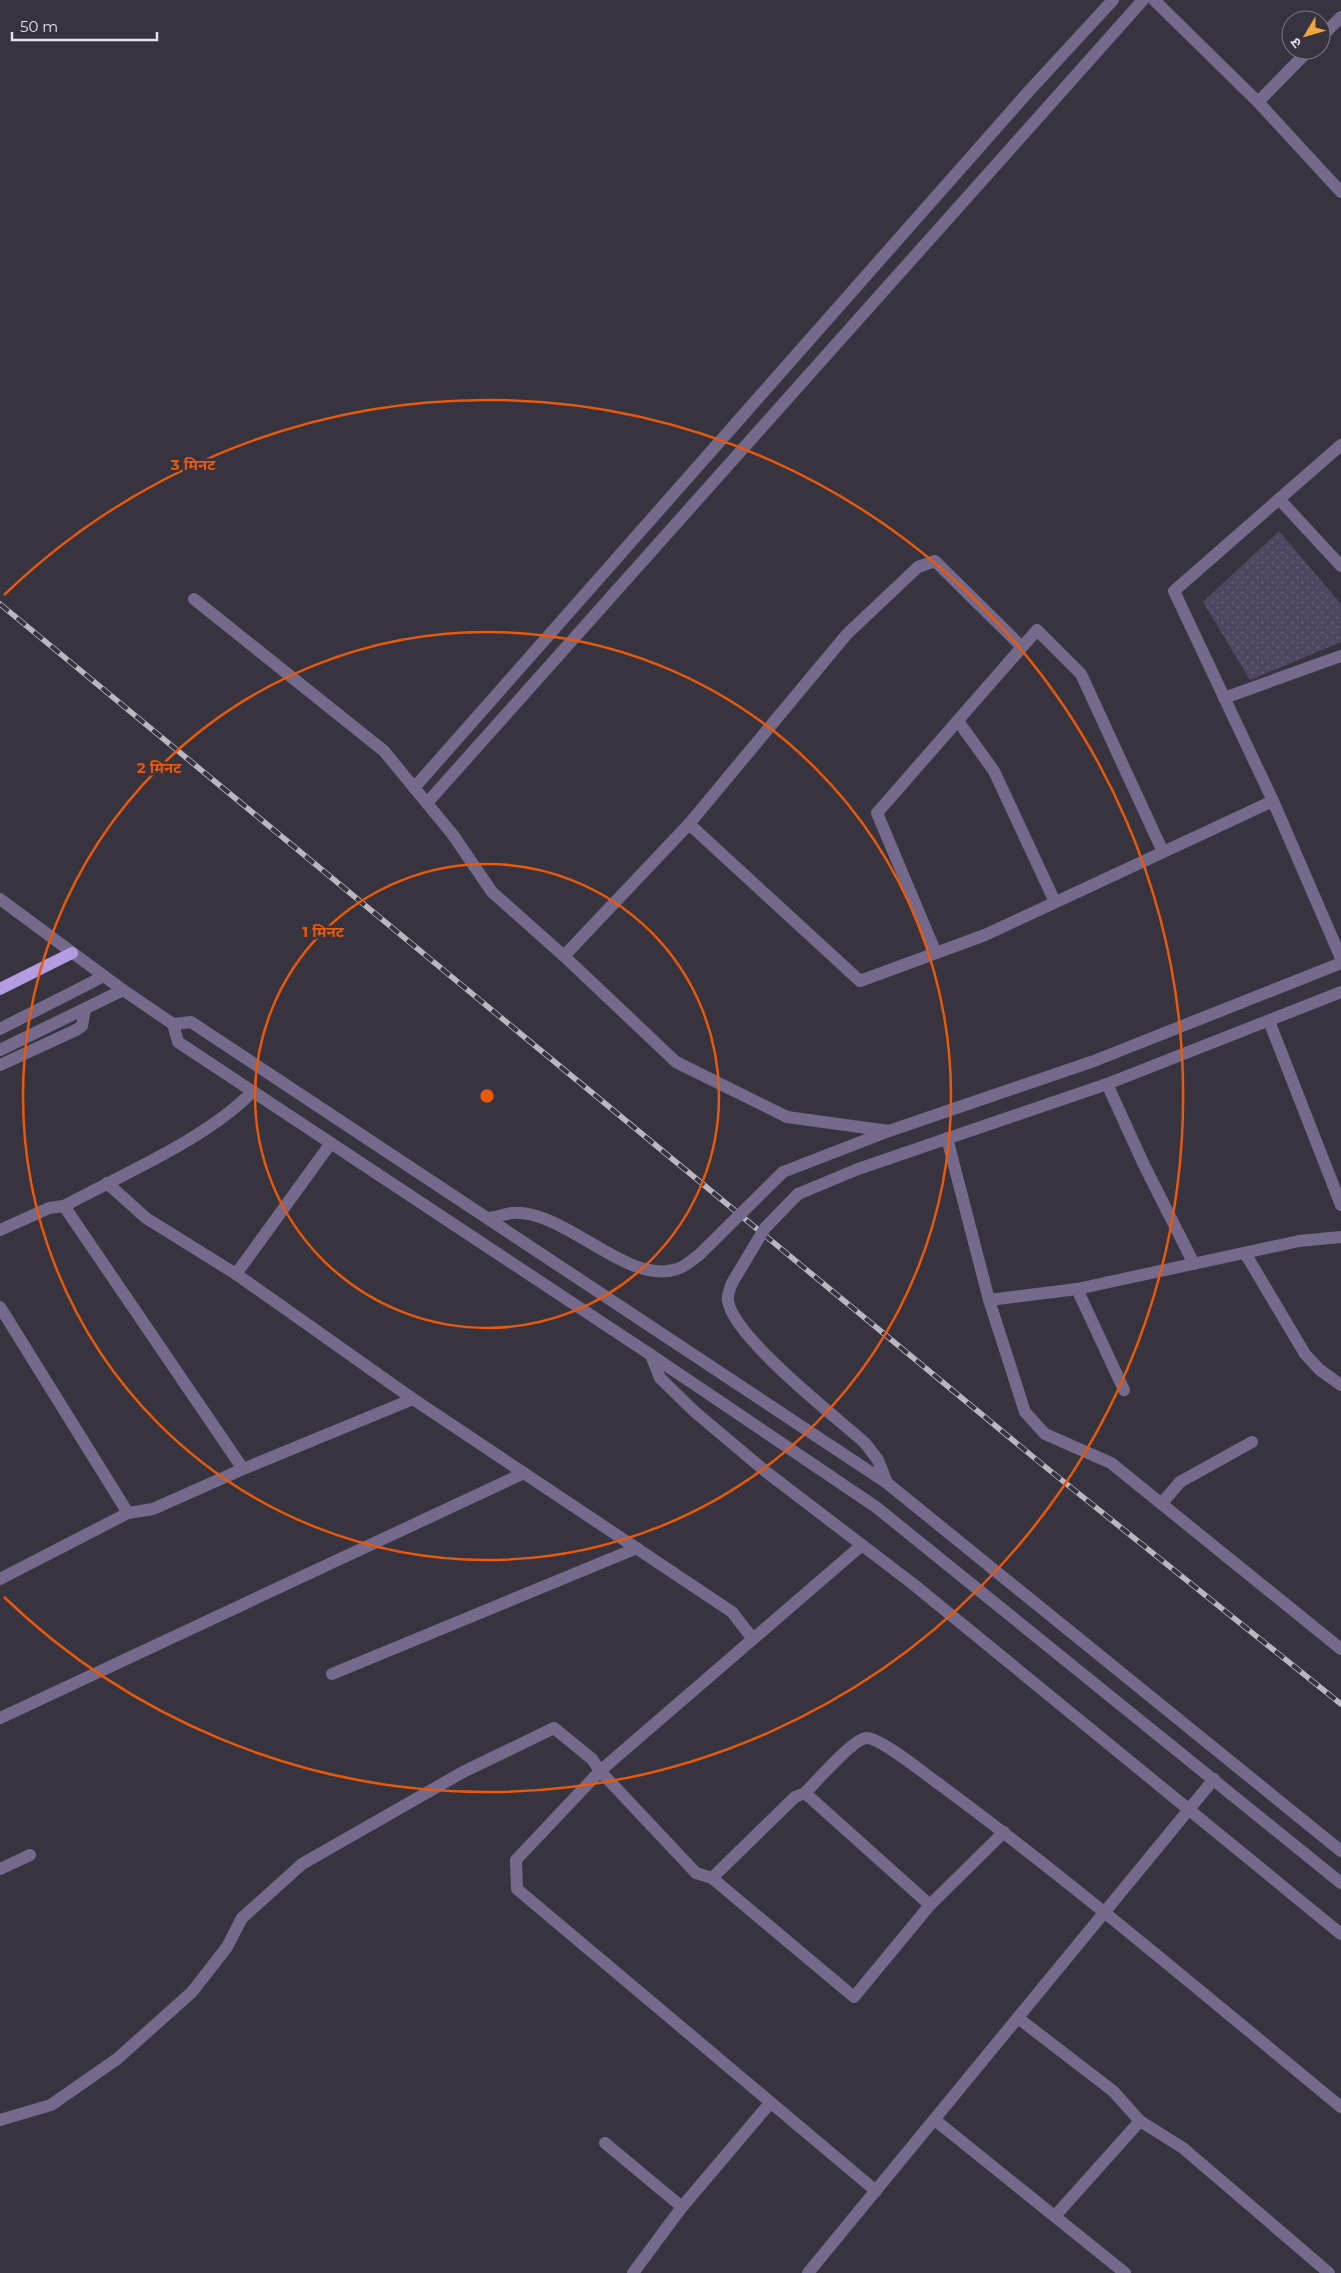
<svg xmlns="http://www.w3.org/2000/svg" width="1341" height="2273" font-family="Montserrat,'Noto Sans Devanagari',sans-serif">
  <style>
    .park { fill: url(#park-dots) }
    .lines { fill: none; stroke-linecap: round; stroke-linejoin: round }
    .minor { stroke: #756a8c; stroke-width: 12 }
    .major { stroke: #b49ce3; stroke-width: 12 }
    .rail-casing { stroke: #bab7c0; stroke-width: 5.5 }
    .rail { stroke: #37333f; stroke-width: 4; stroke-dasharray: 11; stroke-linecap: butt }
    .minor-bridge { stroke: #756a8c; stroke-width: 12 }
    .ring { fill: none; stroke: #e8590c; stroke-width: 2.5 }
    .centre { fill: #e8590c; stroke: #37333f; stroke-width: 2.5 }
    .ring-label { font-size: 15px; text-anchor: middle; font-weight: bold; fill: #e8590c; stroke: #37333f; stroke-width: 5; stroke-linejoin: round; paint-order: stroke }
  </style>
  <defs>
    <pattern id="park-dots" width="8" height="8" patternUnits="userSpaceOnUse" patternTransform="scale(1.25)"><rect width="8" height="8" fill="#4f4662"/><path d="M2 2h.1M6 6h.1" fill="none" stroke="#686079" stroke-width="1.8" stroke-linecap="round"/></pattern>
  </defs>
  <rect width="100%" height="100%" fill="#37333f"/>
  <path class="park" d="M 1279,531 L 1341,604 L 1341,642 L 1250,680 L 1203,602 Z"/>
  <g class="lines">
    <g class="minor">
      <path d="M 1154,0 L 1258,102 L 1341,192"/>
      <path d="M 1321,37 L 1341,17"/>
      <path d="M 1258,102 L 1309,50"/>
      <path d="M 1341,445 L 1174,591 L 1273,801 L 1341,958"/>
      <path d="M 1279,499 L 1341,566"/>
      <path d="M 194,599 L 384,751 L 453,835 L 492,892 L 564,956"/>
      <path d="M 1224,698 L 1341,656"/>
      <path d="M 958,721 L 994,771 L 1055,902"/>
      <path d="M 414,788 L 1029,91 L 1113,0"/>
      <path d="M 427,803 L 1143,0"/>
      <path d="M 689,824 L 847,634 L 918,567 L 935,561 L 1022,647"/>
      <path d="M 0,899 L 123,990 L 173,1024 L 178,1042 L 651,1355 L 876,1507 L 1341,1883"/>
      <path d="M 936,953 L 877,813 L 1037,630 L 1081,674 L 1163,852"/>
      <path d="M 1269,1021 L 1341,1205"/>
      <path d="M 173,1024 L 191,1022 L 887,1483 L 1341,1851"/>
      <path d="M 0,1029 L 104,976"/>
      <path d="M 0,1050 L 123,990"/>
      <path d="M 0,1065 L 76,1030 L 82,1026 L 85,1009"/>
      <path d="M 1107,1084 L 1144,1165 L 1194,1264"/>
      <path d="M 889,1131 L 787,1117 L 676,1062 L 564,956 L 689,824 L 860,981 L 985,935 L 1273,801"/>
      <path d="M 947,1138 L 989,1300 L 1077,1289 L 1299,1241 L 1341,1237"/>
      <path d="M 783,1172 L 889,1131 L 1094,1061 L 1341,963"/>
      <path d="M 107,1183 L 146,1218 L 236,1274 L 413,1399 L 732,1612 L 753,1639"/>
      <path d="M 798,1194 L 858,1169 L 1107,1084 L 1341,992"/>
      <path d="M 64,1206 L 243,1469"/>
      <path d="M 489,1218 C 497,1217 505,1214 512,1213 C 566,1209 626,1286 677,1269 C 685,1267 693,1259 699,1255"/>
      <path d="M 0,1230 L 49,1208 L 64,1206 C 123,1174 207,1139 253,1091"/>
      <path d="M 1245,1253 L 1305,1354 L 1320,1370 L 1341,1385"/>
      <path d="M 236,1274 L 331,1143"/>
      <path d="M 732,1283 C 730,1288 727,1296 728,1301 C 734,1338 835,1416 865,1443 L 878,1460 L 887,1483"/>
      <path d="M 1077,1289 L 1124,1390"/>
      <path d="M 989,1300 L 1025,1412 L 1045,1434 L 1111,1463 L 1341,1649"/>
      <path d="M 0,1307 L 128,1513"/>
      <path d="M 651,1355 L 660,1378 L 695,1412 L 765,1471 L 913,1584 L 1341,1934"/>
      <path d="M 1162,1503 L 1180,1482 L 1252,1442"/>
      <path d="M 0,1579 L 128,1513 L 153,1509 L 243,1469 L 413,1399"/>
      <path d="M 332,1674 L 637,1548"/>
      <path d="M 0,1718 L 524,1473"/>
      <path d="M 805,1793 L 930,1905"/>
      <path d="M 0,1869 L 30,1855"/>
      <path d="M 712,1878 L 795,1797 L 805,1793 C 816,1782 853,1739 866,1738 C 880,1737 926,1775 939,1784 C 1077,1886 1208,1998 1341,2107"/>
      <path d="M 1018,2018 L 1113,2091 L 1140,2121 L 1183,2148 L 1329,2273"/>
      <path d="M 0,2120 L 51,2105 L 117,2059 L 192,1992 L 227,1947 L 242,1918 L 302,1864 L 463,1772 L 554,1728 L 592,1759 L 600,1771 L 862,1545"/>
      <path d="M 935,2120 L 1125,2273"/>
      <path d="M 605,2143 L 682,2207"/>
      <path d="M 876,2191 L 517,1889 L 516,1860 L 600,1771 L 696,1873 L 712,1878 L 854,1997 L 930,1905 L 1004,1832"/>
      <path d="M 1055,2216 L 1140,2121"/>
      <path d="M 633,2273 L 682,2207 L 770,2103"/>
      <path d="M 808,2273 L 1214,1779"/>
    </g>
    <path class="major" d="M 0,989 L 72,953"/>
    <g class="rail-casing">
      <path id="rail" d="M 0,604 L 1043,1465 L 1341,1704"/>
    </g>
    <use href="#rail" class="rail"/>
    <g class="minor-bridge">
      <path d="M 699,1255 L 783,1172"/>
      <path d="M 732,1283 L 765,1228 L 798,1194"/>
    </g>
  </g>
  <g class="ring">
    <circle cx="487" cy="1096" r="232"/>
    <circle cx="487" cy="1096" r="464"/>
    <path d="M4 595A696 696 0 1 1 4 1597"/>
  </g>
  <circle cx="487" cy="1096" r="8" class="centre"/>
  <g class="ring-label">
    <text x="193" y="470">3 मिनट</text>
    <text x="159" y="773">2 मिनट</text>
    <text x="323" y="937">1 मिनट</text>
  </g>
  <g transform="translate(1306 35) rotate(232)"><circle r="24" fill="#37333f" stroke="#7d7983"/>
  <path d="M0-4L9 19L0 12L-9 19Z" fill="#f1a640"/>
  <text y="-8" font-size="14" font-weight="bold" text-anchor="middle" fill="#e5e2ea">उ</text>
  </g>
  <path d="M12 32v8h145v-8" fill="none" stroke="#e5e2ea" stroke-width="2.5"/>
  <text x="20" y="32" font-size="15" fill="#e5e2ea" stroke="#37333f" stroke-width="4" paint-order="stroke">50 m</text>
</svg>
